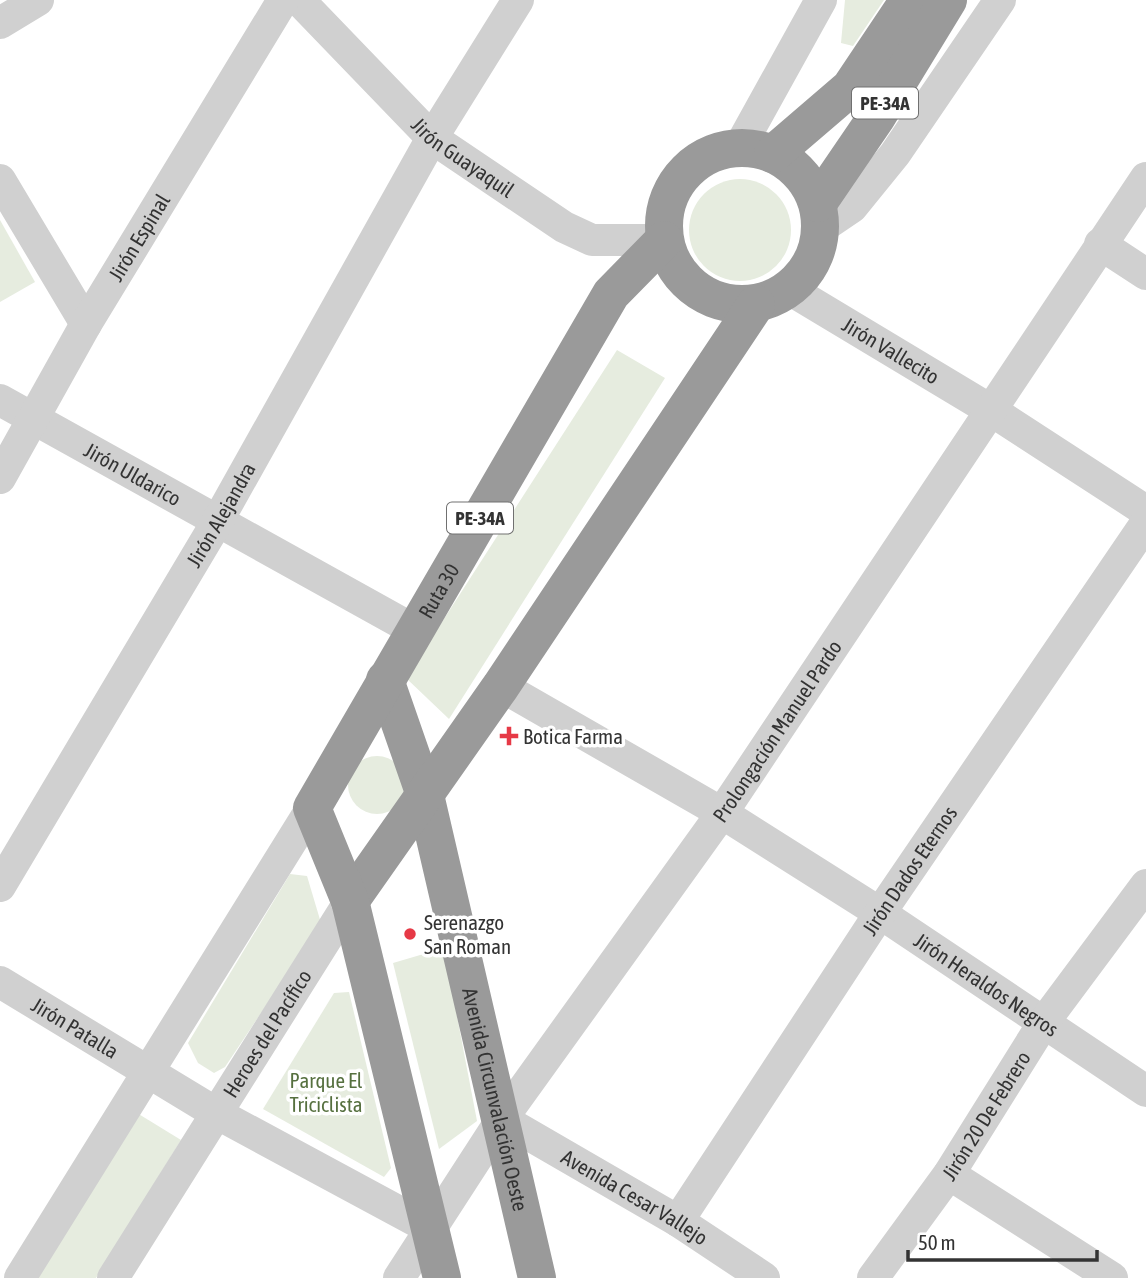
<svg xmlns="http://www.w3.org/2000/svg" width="1146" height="1278" font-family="'Asap Condensed',sans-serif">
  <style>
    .green { fill: #e6ecdf }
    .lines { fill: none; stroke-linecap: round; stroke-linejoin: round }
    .minor { stroke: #d0d0d0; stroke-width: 32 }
    .highway { stroke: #9a9a9a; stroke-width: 38 }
    .poi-dot { fill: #e63946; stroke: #fff; stroke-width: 2.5 }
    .labels { text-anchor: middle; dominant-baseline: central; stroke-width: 7; stroke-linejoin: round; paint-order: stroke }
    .shield { fill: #fff; stroke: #707070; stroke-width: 2 }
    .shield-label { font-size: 19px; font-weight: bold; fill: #333 }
    .street-label { font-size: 21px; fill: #333; stroke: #fff }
    .poi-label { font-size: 21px; fill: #333; stroke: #fff; text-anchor: start }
    .park-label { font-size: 21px; fill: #56703f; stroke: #fff }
  </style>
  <rect width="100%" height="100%" fill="#fff"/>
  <g class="green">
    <path d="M 845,0 L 884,0 L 853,46 L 841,43 Z"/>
    <circle cx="740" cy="230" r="51"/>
    <path d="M 0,220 L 35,282 L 0,302 Z"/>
    <path d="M 617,350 L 665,378 L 449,719 L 406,678 Z"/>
    <circle cx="377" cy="785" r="29"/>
    <path d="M 290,874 L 307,876 L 321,923 L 225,1067 L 214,1073 L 198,1063 L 188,1043 Z"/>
    <path d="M 444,948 L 477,1121 L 439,1149 L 393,963 Z"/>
    <path d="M 349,992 L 391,1168 L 384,1177 L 263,1109 L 334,993 Z"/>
    <path d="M 137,1113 L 181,1140 L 96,1278 L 36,1278 Z"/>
  </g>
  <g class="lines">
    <g class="minor">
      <path id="s1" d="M 299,0 L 432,138 L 564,227 L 592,240 L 664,240"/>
      <path d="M 0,23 L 38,0"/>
      <path d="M 739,148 L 821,0"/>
      <path d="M 0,180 L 86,324"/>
      <path d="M 821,228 L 852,207 L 895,154 L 1000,0"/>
      <path d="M 1100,244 L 1146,274"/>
      <path id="s2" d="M 789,289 L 992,411 L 1146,511"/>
      <path id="s3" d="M 0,400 L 414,630"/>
      <path id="s4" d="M 0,478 L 86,324 L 283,0"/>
      <path id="s5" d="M 501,686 L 722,813 L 880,913 L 1146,1091"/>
      <path id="s6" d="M 0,886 L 217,522 L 432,138 L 518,0"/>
      <path id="s7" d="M 0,982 L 216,1113 L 431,1229"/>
      <path id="s8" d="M 502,1119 L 678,1221 L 764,1278"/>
      <path d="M 949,1174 L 1112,1278"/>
      <path id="s9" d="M 678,1221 L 880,913 L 1146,523"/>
      <path d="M 20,1278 L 312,808"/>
      <path id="s10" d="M 113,1278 L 350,901"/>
      <path id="s11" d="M 399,1278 L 502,1119 L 722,813 L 1146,178"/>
      <path id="s12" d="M 873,1278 L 949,1174 L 1044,1022 L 1146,885"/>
    </g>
    <g class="highway">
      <circle cx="742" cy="226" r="78"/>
      <path d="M 773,154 L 850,88 L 909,0"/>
      <path d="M 818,203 L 876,118 L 948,0"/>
      <path id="s13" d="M 385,680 L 425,795 L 537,1278"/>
      <path d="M 350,901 L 501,686 L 756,304"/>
      <path id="s14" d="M 442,1278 L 350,901 L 312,808 L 611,294 L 664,240"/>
    </g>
  </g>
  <g class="poi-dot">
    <path d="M505.5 725.5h7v7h7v7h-7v7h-7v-7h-7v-7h7z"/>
    <circle cx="410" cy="934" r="7"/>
  </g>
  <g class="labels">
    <g class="shield">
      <rect x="852" y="87.5" width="66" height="31" rx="5"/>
      <rect x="447" y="502.5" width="66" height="31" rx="5"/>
    </g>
    <g class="shield-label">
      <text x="885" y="103">PE-34A</text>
      <text x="480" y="518">PE-34A</text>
    </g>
    <g class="street-label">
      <text stroke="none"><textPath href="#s1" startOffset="228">Jirón Guayaquil</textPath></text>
      <text stroke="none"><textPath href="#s4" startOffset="278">Jirón Espinal</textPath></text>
      <text stroke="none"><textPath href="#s2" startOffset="119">Jirón Vallecito</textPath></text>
      <text stroke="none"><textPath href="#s3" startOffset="152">Jirón Uldarico</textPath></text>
      <text stroke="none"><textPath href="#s6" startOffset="432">Jirón Alejandra</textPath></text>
      <text stroke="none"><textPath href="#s14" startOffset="740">Ruta 30</textPath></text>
      <text stroke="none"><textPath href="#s11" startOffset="665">Prolongación Manuel Pardo</textPath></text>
      <text stroke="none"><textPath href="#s9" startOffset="420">Jirón Dados Eternos</textPath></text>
      <text stroke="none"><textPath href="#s5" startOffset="570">Jirón Heraldos Negros</textPath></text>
      <text stroke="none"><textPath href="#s7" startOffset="88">Jirón Patalla</textPath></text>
      <text stroke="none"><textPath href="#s10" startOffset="289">Heroes del Pacífico</textPath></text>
      <text stroke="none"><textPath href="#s13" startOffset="434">Avenida Circunvalación Oeste</textPath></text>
      <text stroke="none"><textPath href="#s12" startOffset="198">Jirón 20 De Febrero</textPath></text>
      <text stroke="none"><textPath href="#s8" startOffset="154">Avenida Cesar Vallejo</textPath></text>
    </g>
    <g class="poi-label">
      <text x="523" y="736">Botica Farma</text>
      <text x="424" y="922">Serenazgo<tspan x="424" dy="24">San Roman</tspan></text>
    </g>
    <g class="park-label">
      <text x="326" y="1080">Parque El<tspan x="326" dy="24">Triciclista</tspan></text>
    </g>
  </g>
  <path d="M908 1250v10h189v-10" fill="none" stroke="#333333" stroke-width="3.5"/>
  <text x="918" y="1250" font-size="21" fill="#333333" stroke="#ffffff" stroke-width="5" paint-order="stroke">50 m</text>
</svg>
